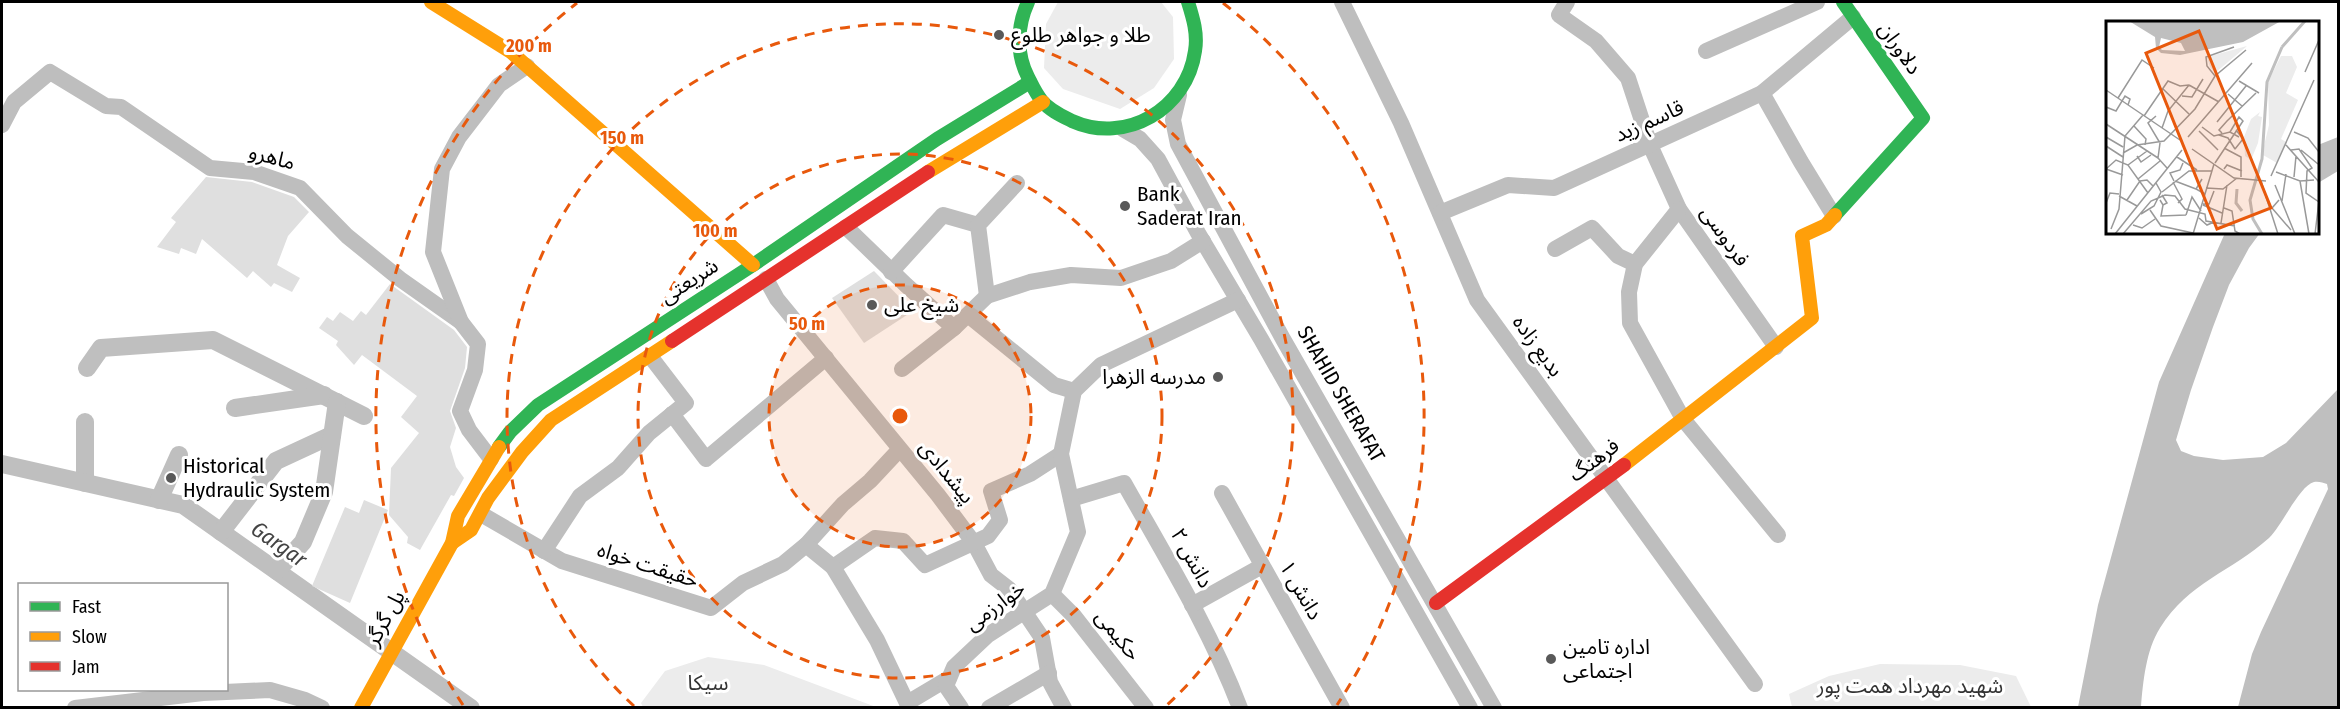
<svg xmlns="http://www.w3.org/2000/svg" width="2340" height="709" font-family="'Fira Sans Condensed','Noto Sans Arabic',sans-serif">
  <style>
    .green { fill: #ececec }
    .water { fill: #bfbfbf }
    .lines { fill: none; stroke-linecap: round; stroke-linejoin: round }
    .canal { stroke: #bfbfbf; stroke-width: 18 }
    .building { fill: #dfdfdf }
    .street { stroke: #bebebe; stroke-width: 16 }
    .fast { stroke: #30b455; stroke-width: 14 }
    .slow { stroke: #ff9f0a; stroke-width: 14 }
    .jam { stroke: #e5322d; stroke-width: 14 }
    .ring { fill: none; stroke: #e8590c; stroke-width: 3; stroke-dasharray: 10 8 }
    .poi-dot { fill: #595959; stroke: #fff; stroke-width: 2 }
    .labels { text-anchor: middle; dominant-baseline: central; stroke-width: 6; stroke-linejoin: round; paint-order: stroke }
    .poi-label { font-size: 21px; fill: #000; stroke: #fff; text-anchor: start }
    .street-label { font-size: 21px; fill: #000; stroke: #fff }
    .park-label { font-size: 21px; fill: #333; stroke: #fff }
    .water-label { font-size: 22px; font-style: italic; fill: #444; stroke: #fff }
    .inset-river { fill: none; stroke: #bfbfbf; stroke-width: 3 }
    .inset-road { fill: none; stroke: #999; stroke-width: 1.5 }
    .view { fill: #e8590c; fill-opacity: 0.15; stroke: #e8590c; stroke-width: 3 }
    .inset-edge { fill: none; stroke: #000; stroke-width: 3 }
    .centre { fill: #e8590c; stroke: #fff; stroke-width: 3 }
    .ring-label { font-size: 18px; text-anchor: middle; font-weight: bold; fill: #e8590c; stroke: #fff; stroke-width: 6; stroke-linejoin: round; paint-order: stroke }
  </style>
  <rect width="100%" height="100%" fill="#fff"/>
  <g class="green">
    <path d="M 1058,2 L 1161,2 L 1173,17 L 1174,59 L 1154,88 L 1120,109 L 1063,89 L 1044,68 L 1046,24 Z"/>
    <path d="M 708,657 L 764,665 L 876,707 L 643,707 L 641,703 L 665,671 Z"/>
    <path d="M 1880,664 L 1960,665 L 2016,676 L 2031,707 L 1792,707 L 1789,694 L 1829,676 Z"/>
  </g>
  <g class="water">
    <path d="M 2338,137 L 2338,171 L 2318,183 L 2318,145 Z"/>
    <path d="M 2225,233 L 2260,233 L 2249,248 L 2229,285 L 2213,327 L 2191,390 L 2176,440 L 2181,451 L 2194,456 L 2223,460 L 2263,457 L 2286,443 L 2338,389 L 2338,707 L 2238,707 L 2252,654 L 2261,632 L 2328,489 L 2327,484 C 2323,483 2319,481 2314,482 C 2299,486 2282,526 2269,538 C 2231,572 2189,582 2160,628 C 2146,650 2143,682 2141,707 L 2078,707 L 2098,605 L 2159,382 Z"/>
  </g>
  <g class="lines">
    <g class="canal">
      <path d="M 87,368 L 101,348 L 213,340 L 364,416"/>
      <path d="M 235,408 L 324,395"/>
      <path d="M 85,422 L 85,483"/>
      <path d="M 2,464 L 183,505 L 471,708"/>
      <path d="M 159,500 L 179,455"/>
      <path d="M 221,532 L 276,461 L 332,435"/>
      <path d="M 277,571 L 303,542 L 324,492 L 337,402"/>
    </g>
  </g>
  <g class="building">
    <path d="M 206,177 L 252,182 L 294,197 L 309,212 L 288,236 L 277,265 L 300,278 L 292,292 L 274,283 L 271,287 L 253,271 L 247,278 L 202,239 L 196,254 L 181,248 L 179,254 L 157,247 L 176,222 L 171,218 Z"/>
    <path d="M 874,271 L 913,311 L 864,343 L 832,298 Z"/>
    <path d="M 390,284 L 454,330 L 467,347 L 465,368 L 450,411 L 456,428 L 450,447 L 456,467 L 464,478 L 454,496 L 451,495 L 420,550 L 407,543 L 408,537 L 389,515 L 391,468 L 419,433 L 401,417 L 417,396 L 362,355 L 354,365 L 336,345 L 338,341 L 319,328 L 327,317 L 333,321 L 340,312 L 353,321 L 361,311 L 366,315 Z"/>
    <path d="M 364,500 L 388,510 L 350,603 L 312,586 L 345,507 L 359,513 Z"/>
  </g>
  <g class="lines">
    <g class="street">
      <path d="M 1342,2 L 1401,123 L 1477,300 L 1755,684"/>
      <path d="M 1567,2 L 1559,15 L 1596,41 L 1628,78 L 1650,145 L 1679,209 L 1776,347"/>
      <path d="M 1706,51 L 1817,2"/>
      <path d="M 1762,93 L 1801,162 L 1834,216"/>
      <path d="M 1179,95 L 1173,120 L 1178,144 L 1283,339 L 1494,708"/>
      <path d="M 2,125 L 14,102 L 50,72 L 106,106 L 121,107 L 210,168 L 254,172 L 300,188 L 347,236 L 400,279 L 461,322"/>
      <path d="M 1123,129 L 1140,139 L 1158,159 L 1198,233 L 1261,339 L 1470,708"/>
      <path d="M 1679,209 L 1635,264 L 1629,292 L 1630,323 L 1683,419 L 1778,535"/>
      <path d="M 1440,213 L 1508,185 L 1554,188 L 1734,106 L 1762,93 L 1853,17"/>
      <path d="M 846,227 L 906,285 L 954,328"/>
      <path d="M 1555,249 L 1592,228 L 1618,256 L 1635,264"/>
      <path d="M 891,272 L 943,215 L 978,225"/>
      <path d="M 766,279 L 777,299 L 938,495 L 974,543 L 991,575 L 1009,589 L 1042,638 L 1050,682 L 1064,708"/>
      <path d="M 987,296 L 978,225 L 1017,183"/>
      <path d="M 968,315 L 1054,385 L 1074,391"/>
      <path d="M 902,369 L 954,328 L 987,296 L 1030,282 L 1071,275 L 1121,278 L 1171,261 L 1203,241"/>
      <path d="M 672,414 L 706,459 L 826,358"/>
      <path d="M 491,459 L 469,430 L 460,411 L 475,370 L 478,344 L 461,322 L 433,252 L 442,169 L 459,137 L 499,85 L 527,66"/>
      <path d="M 1222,493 L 1342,708"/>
      <path d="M 1071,499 L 1124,483 C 1165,556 1210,629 1240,708"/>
      <path d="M 481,514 L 562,561 L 711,608 L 743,583 L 783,564 L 806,545 L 843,504 L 870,481 L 899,450"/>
      <path d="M 806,545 L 833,567 L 875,538 L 903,541 L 925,565 L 988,536 L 1000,520 L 991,491 L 1030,474 L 1061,454"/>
      <path d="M 544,551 L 580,496 L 618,468 L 649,433 L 686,403 L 650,356"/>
      <path d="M 833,567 L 877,640 L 907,703 L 949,678"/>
      <path d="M 1052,594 L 1074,616 L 1146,708"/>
      <path d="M 1192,605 L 1262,566"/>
      <path d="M 75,708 L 203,693 L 270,690 L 305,700 L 322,708"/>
      <path d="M 961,708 L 946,686 L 954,667 L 988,635 L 1052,594 L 1078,532 L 1061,454 L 1074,391 L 1101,365 L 1238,300"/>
      <path d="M 989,708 L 1049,673"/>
    </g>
    <g class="fast">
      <path d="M 1028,2 C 1017,26 1016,54 1028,77 C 1032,85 1036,94 1042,101 C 1049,110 1062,116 1072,121 C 1126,145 1187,109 1195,51 C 1198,34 1193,18 1188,2"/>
      <path d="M 1835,215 L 1923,118 L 1843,2"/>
      <path d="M 499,447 L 510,432 L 538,405 L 753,265 L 937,139 L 1030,82"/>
    </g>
    <g class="slow">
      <path d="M 431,2 L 511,52 L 753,265"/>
      <path d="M 928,172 L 1043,102"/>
      <path d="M 1624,465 L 1812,318 L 1802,236 L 1826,225 L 1835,215"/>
      <path d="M 452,543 L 471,530 L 488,498 L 522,452 L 551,420 L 672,341"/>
      <path d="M 361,708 L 452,543 L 458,516 L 499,447"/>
    </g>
    <g class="jam">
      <path d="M 672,341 L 928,172"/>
      <path d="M 1436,603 L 1624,465"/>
    </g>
  </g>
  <circle cx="900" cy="416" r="131" fill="#e8590c" fill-opacity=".12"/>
  <g class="ring">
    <circle cx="900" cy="416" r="131"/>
    <circle cx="900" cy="416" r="262"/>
    <path d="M634 706A393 393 0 1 1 1166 706"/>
    <path d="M463 705A524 524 0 0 1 577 3M1223 3A524 524 0 0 1 1337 705"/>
  </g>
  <g class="poi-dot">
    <circle cx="999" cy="35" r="6"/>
    <circle cx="1125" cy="206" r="6"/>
    <circle cx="872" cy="305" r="6"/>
    <circle cx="1218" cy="377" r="6"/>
    <circle cx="171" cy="478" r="6"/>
    <circle cx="1551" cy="659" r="6"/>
  </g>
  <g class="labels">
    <g class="poi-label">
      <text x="1011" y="35">طلا و جواهر طلوع</text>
      <text x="1137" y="194">Bank<tspan x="1137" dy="24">Saderat Iran</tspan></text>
      <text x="884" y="305">شیخ علی</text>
      <text x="1206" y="377" text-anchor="end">مدرسه الزهرا</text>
      <text x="183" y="466">Historical<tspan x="183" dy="24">Hydraulic System</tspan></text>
      <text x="1563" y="647">اداره تامین<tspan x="1563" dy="24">اجتماعی</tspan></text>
    </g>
    <g class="street-label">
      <text transform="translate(1900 48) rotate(55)">دلاوران</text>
      <text transform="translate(1649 121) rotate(-24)">قاسم زید</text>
      <text transform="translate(272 157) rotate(15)">ماهرو</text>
      <text transform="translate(1725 236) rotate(55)">فردوسی</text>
      <text transform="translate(689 281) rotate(-33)">شریعتی</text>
      <text transform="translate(1538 346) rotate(54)">بدیع زاده</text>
      <text transform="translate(1341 394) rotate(60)">SHAHID SHERAFAT</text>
      <text transform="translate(1594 460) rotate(-37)">فرهنگ</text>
      <text transform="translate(947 472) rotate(51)">پیشدادی</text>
      <text transform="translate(1192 558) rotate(61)">دانش ۲</text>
      <text transform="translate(648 565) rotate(18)">حقیقت خواه</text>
      <text transform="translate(1301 590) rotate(60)">دانش ۱</text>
      <text transform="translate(995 606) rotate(-36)">خوارزمی</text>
      <text transform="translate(385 618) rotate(-61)">پل گرگر</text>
      <text transform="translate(1118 635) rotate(51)">حکیمی</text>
    </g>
    <g class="park-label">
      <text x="708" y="683">سیکا</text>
      <text x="1910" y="686">شهید مهرداد همت پور</text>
    </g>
    <g class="water-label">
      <text transform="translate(279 544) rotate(35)">Gargar</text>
    </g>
  </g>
  <g transform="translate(2106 21)">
    <rect width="213" height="213" fill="#fff"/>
    <path d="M 141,25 L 109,52 L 104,46 L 101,36 ZM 175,35 L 186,35 L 191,46 L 180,72 L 192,79 L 175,118 L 180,121 L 171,142 L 157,134 L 157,129 L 163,104 L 162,61 ZM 154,91 L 152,95 L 156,96 L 152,122 L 145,139 L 139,135 L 138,116 L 145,98 Z" fill="#ececec"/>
    <path d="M 23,0 L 175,0 L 137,21 L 74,34 L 55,32 L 50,27 L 49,16 ZM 55,17 L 75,22 L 79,30 L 56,29 L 53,26 Z" fill="#bfbfbf" fill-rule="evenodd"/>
    <path class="inset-river" d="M 176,26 L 199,0M 131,168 L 130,182 L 136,190M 156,213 L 147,198 L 144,179 L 156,138 L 161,61 L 176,26"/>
    <path class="inset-road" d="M 199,51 L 213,19M 109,55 L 101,45 L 100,36 L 128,26M 133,60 L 153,72M 83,64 L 113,81M 57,68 L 83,93M 0,69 L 74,119M 122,73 L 136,85M 76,75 L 86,76 L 97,58M 12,77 L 36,39 L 48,47M 0,86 L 10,90 L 19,75 L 24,78 L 22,84M 38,95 L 62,60 L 74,65 L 83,64M 50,95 L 42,102 L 54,122 L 52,137 L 61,147M 111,101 L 140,65M 0,103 L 52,137M 28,105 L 40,118 L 39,124M 96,106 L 108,115 L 124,111 L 133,116M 56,107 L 62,90 L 83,64M 93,110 L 112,129M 188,111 L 202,117 L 213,131M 116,112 L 113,109 L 121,100 L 150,72M 113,114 L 122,117 L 129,128M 0,116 L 17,126M 82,116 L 146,42M 180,124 L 213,161M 0,125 L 17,136M 118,127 L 135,136 L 135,156M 86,128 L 128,157 L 160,160M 129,128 L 137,118 L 130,109M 185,129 L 193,128 L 206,147 L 201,150 L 200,172 L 213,181M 195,129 L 212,143M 17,132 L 31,124 L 58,120 L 89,88 L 109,55 L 140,29M 31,135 L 35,141 L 45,134M 71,136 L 91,149M 109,142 L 137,100 L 133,96 L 124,111M 22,144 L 41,130M 0,148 L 10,139 L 22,144 L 42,172M 0,148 L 17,154M 118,148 L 121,144 L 136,150M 170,151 L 194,160 L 208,159M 165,155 L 208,59M 188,156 L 190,135M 32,158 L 54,140M 96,158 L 90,168 L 99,173M 68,160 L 64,152 L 74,149 L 77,142M 69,160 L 90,168M 155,160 L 172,213M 194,160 L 203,213M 67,161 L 76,178 L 72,182M 169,164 L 189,213M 100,167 L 117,168 L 131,157M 56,171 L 83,150 L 106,150M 13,175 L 31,185M 21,179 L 34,160 L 41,159 L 47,165M 54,179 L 57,184 L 61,182 L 56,174M 173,179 L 166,187 L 185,209M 176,180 L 180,153M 0,182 L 4,172 L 13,173M 97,183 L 103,183 L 108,170M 57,184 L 55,195 L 80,194M 97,184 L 116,192M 118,187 L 126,190 L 129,210 L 134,213M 44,189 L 55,205 L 87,212M 35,193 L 48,185 L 55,171 L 50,162M 80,194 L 86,176 L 95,190M 93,197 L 101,204 L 108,201M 115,202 L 121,164M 27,204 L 36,207 L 49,198M 5,208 L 13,188 L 19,115 L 37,94M 9,213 L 76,129M 17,213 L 45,180 L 59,174 L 69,175 L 79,188 L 99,193 L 100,200 L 129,205M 87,213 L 108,143M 209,213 L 213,180"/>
    <path class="view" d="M 93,10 L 165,187 L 111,208 L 40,32 Z"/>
    <rect width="213" height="213" class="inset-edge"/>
  </g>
  <circle cx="900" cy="416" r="9" class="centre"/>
  <g class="ring-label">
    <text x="529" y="52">200 m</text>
    <text x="622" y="144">150 m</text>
    <text x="715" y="237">100 m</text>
    <text x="807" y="330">50 m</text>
  </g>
  <rect width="2340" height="709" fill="none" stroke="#000000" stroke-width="6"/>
  <rect x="18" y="583" width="210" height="108" fill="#ffffff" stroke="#999999" stroke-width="1.5"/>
  <rect x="30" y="602" width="30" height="9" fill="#30b455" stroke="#999999" stroke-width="1.5"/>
  <text x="72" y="613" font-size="18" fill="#000000">Fast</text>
  <rect x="30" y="632" width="30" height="9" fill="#ff9f0a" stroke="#999999" stroke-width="1.5"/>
  <text x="72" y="643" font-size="18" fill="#000000">Slow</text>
  <rect x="30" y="662" width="30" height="9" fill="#e5322d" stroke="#999999" stroke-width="1.5"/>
  <text x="72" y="673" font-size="18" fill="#000000">Jam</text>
</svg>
